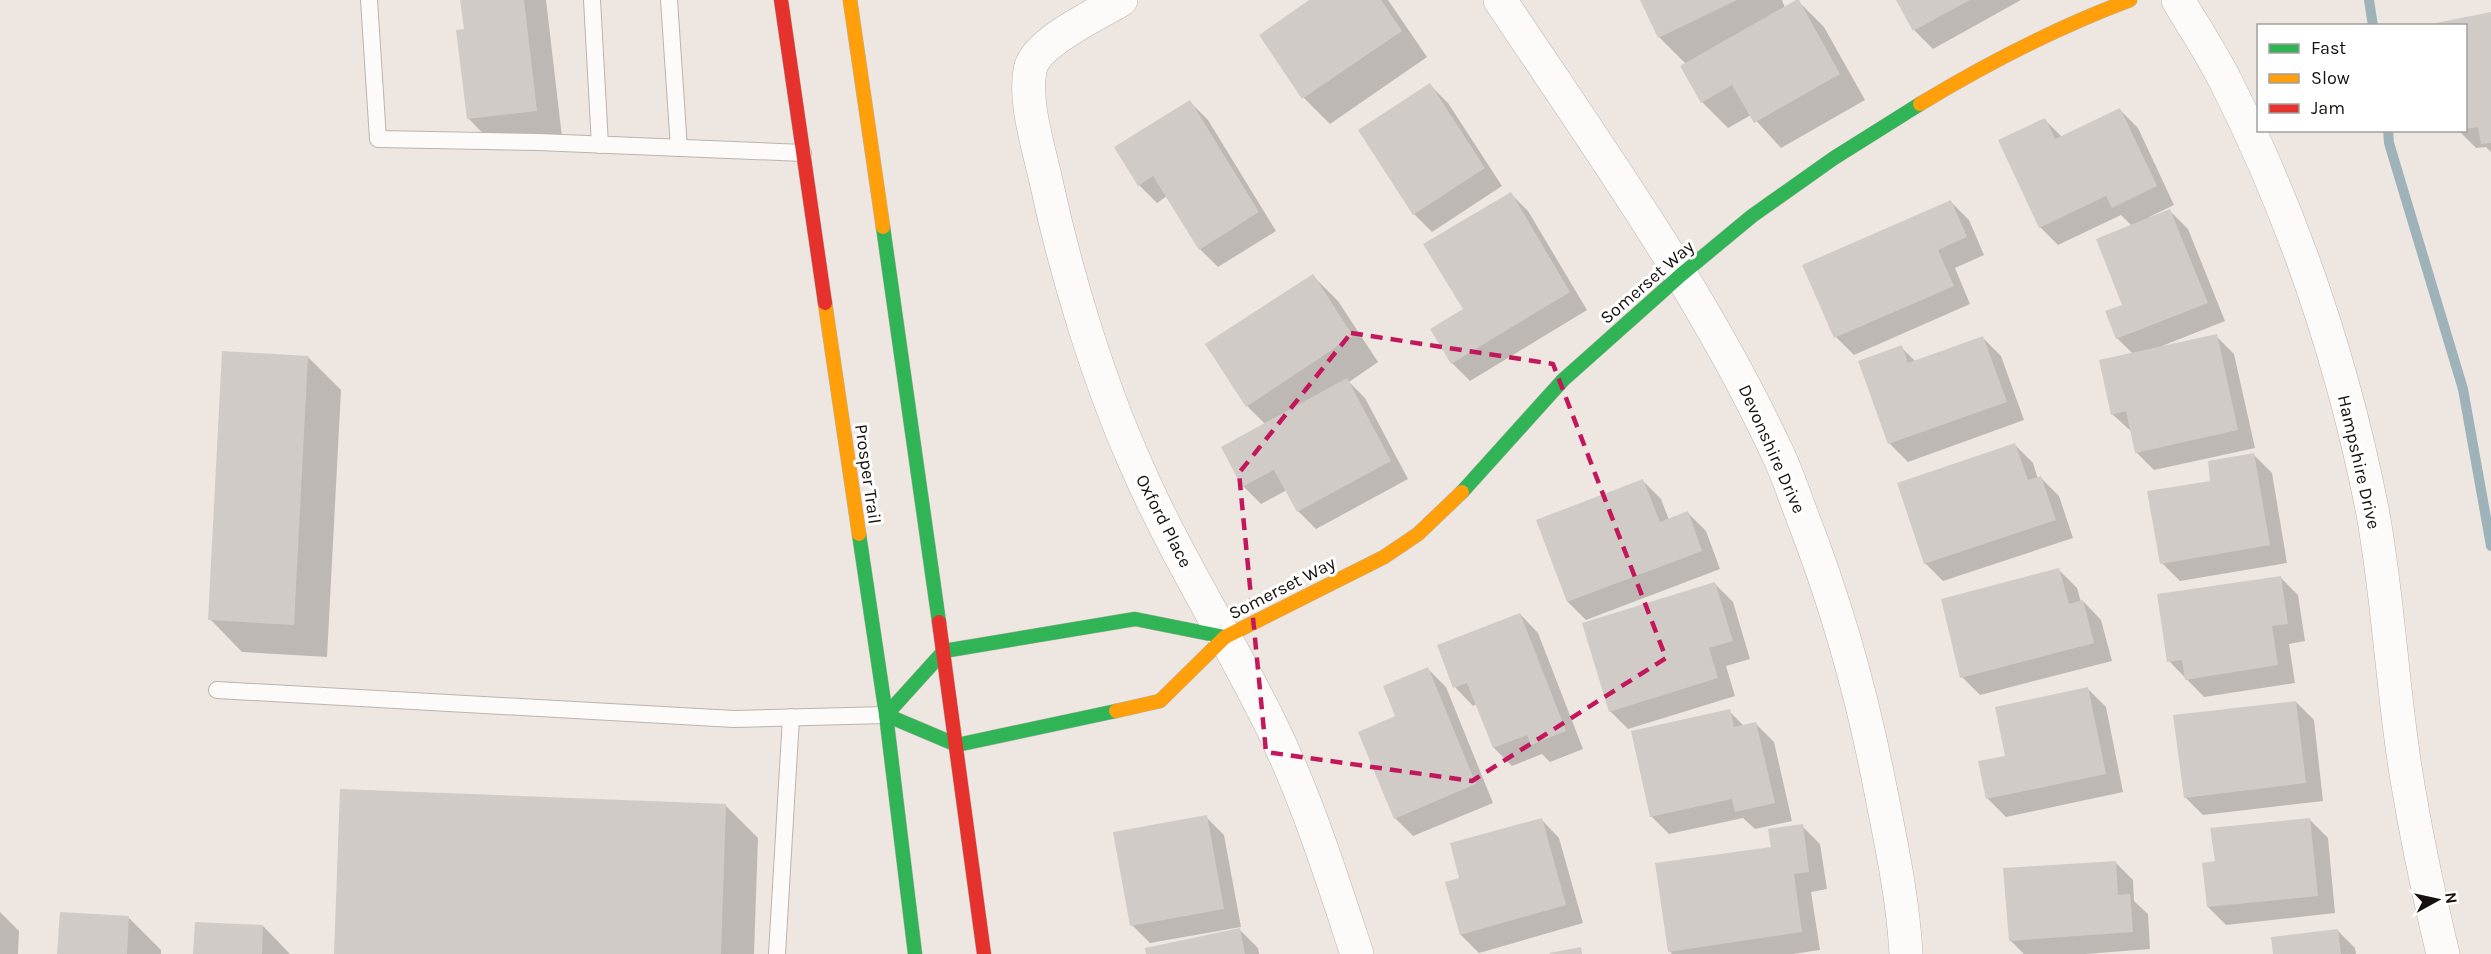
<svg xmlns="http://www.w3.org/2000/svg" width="2491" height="954" font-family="Karla,sans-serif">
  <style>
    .shadow { fill: #0003 }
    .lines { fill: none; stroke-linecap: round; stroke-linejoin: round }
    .stream { stroke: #9eb2ba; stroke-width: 10 }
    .building { fill: #d1cbc7 }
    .lane-casing { stroke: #bab3af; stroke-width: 18 }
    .street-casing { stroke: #bab3af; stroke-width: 34 }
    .fast-casing { stroke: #bab3af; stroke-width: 15 }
    .slow-casing { stroke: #bab3af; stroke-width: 15 }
    .jam-casing { stroke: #bab3af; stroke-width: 15 }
    .lane { stroke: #fcfbfa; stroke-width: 16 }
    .street { stroke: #fcfbfa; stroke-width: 33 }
    .fast { stroke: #30b455; stroke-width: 14 }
    .slow { stroke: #ff9f0a; stroke-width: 14 }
    .jam { stroke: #e5322d; stroke-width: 14 }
    .marked { fill: none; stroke: #c2185b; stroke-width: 4.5; stroke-dasharray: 12 8; stroke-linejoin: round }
    .labels { text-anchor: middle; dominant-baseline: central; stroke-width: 6; stroke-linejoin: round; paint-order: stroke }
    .street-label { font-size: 18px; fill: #16110e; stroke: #fff }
  </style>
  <rect width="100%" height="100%" fill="#eee6e1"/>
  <g class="shadow">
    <path d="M 462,0 L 546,0 L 562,137 L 494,145 L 468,118 L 466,30 Z"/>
    <path d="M 1312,0 L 1388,0 L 1427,57 L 1330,124 L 1304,98 L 1261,35 Z"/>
    <path d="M 1642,0 L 1782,0 L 1785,8 L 1798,1 L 1824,27 L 1865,100 L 1781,148 L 1751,115 L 1728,128 L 1702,102 L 1682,66 L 1686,64 L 1659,37 Z"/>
    <path d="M 1898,0 L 2021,0 L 1933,49 L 1915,31 Z"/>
    <path d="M 2491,14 L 2491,152 L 2486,147 L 2476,148 L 2458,130 L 2466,130 L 2466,26 Z"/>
    <path d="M 1430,85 L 1448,103 L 1502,186 L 1432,232 L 1414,214 Z"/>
    <path d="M 1190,102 L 1208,120 L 1276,231 L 1218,267 L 1200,249 L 1167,196 L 1157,203 L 1139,185 Z"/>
    <path d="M 2120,110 L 2138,128 L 2174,205 L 2149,217 L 2150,219 L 2170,211 L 2188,229 L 2225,321 L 2162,346 L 2163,347 L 2216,336 L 2234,354 L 2255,448 L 2154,470 L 2136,452 L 2132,432 L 2112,414 L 2133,354 L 2117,338 L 2124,306 L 2132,226 L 2121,215 L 2058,245 L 2040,227 L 2045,120 L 2062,137 Z"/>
    <path d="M 1510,193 L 1528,211 L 1587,310 L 1470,381 L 1452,363 L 1465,310 Z"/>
    <path d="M 1951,202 L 1969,220 L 1984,255 L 1955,268 L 1970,304 L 1854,355 L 1836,337 Z"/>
    <path d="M 1312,275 L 1338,301 L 1378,362 L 1349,382 L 1365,398 L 1408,479 L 1316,529 L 1298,511 L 1287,490 L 1261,504 L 1243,486 L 1223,447 L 1265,424 L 1247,406 Z"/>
    <path d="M 1983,338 L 2001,356 L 2024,420 L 1908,462 L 1890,444 L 1860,362 L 1901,347 L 1916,362 Z"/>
    <path d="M 308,357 L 341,390 L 327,657 L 242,652 L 210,619 Z"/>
    <path d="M 2015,445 L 2033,463 L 2038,479 L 2041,478 L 2059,496 L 2073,538 L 1943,581 L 1925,563 Z"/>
    <path d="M 2254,455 L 2272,473 L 2287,563 L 2180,581 L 2162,563 L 2212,482 Z"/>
    <path d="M 1643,481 L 1661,499 L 1669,520 L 1688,513 L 1706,531 L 1720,569 L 1586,620 L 1568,602 L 1538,520 Z"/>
    <path d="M 2059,570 L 2077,588 L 2081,602 L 2083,601 L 2101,620 L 2112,661 L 1980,695 L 1962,677 Z"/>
    <path d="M 2280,577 L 2298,595 L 2305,641 L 2289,644 L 2295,683 L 2204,697 L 2169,661 Z"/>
    <path d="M 1715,584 L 1733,602 L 1750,659 L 1726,666 L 1735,696 L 1628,729 L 1610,711 Z"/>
    <path d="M 1520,614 L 1538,633 L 1583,749 L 1550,762 L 1542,754 L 1512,766 L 1494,748 L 1477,704 L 1473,706 L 1455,687 L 1439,646 Z"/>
    <path d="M 1428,669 L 1446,687 L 1493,803 L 1413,836 L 1395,818 L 1397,717 Z"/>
    <path d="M 2088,689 L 2106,707 L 2123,792 L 2006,817 L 1988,799 L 1980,762 L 2007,757 Z"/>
    <path d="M 2296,702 L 2314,720 L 2323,801 L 2203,815 L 2185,797 Z"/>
    <path d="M 1729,711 L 1744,726 L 1756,724 L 1774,742 L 1792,821 L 1755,829 L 1743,818 L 1669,834 L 1651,816 Z"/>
    <path d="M 725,805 L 758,838 L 754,954 L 336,954 Z"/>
    <path d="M 1206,817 L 1224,835 L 1241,927 L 1150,943 L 1132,925 Z"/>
    <path d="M 1541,819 L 1559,838 L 1583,923 L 1479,953 L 1461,935 L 1447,883 L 1461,879 Z"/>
    <path d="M 2310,820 L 2328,838 L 2335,913 L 2226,925 L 2208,907 L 2216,863 Z"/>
    <path d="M 1802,826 L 1820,844 L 1827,889 L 1811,892 L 1820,950 L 1793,954 L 1672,954 L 1670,951 L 1773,848 Z"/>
    <path d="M 2115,862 L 2133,880 L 2134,901 L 2148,914 L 2150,949 L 2086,954 L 2024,954 L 2010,940 Z"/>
    <path d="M 0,912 L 19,931 L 18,954 L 0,954 Z"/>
    <path d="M 128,917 L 161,950 L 161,954 L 59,954 Z"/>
    <path d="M 263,926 L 290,954 L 195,954 Z"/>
    <path d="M 1240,930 L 1258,948 L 1259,954 L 1147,954 Z"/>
    <path d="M 2337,930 L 2355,948 L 2356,954 L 2275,954 Z"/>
  </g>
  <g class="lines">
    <g class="stream">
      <path d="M 2369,0 L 2373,26"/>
      <path d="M 2388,130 L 2389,143 L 2463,389 L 2491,546"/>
    </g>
  </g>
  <g class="building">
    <path d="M 460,0 L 524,0 L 537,111 L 467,119 L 456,30 L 464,29 Z"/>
    <path d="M 1309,0 L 1381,0 L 1402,31 L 1302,99 L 1259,35 Z"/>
    <path d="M 1640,0 L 1737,0 L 1658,38 Z"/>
    <path d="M 1796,0 L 1799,0 L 1840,74 L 1754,123 L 1732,85 L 1701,103 L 1680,66 Z"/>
    <path d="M 1896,0 L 1970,0 L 1913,31 Z"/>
    <path d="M 2491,12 L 2491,143 L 2481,144 L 2478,127 L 2466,129 L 2466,26 L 2436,26 L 2436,23 Z"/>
    <path d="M 1430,83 L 1485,168 L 1413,215 L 1358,130 Z"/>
    <path d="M 1190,100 L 1259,212 L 1199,250 L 1153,176 L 1138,186 L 1114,147 Z"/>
    <path d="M 2120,108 L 2157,186 L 2112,208 L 2106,196 L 2039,228 L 1998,140 L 2045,118 L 2055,139 Z"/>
    <path d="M 1511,192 L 1570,292 L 1451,364 L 1430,329 L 1463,309 L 1423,244 Z"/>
    <path d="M 1951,200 L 1967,237 L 1938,250 L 1954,286 L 1834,338 L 1802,265 Z"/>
    <path d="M 2170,209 L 2208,303 L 2116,339 L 2105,311 L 2122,305 L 2096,239 Z"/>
    <path d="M 1313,274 L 1353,336 L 1246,407 L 1205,344 Z"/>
    <path d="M 2217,334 L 2238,430 L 2135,453 L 2126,411 L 2111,415 L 2099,360 Z"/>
    <path d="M 1983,336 L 2007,402 L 1888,444 L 1858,361 L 1902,345 L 1908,363 Z"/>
    <path d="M 222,351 L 308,356 L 294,625 L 208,620 Z"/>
    <path d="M 1347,378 L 1391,461 L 1297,512 L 1274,470 L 1242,487 L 1221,447 Z"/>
    <path d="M 2015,443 L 2028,480 L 2041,476 L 2056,520 L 1924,564 L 1897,483 Z"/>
    <path d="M 2254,453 L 2270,545 L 2160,564 L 2147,491 L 2210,481 L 2208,461 Z"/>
    <path d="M 1643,479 L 1660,522 L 1688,511 L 1702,551 L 1567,602 L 1536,520 Z"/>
    <path d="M 2059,568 L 2069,604 L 2083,600 L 2094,643 L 1960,678 L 1941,599 Z"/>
    <path d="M 2281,576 L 2288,624 L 2272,626 L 2278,665 L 2185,680 L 2182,660 L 2167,662 L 2157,594 Z"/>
    <path d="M 1715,582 L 1733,641 L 1709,648 L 1718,678 L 1609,712 L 1582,623 Z"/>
    <path d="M 1520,613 L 1566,731 L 1531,745 L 1527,735 L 1493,748 L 1467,683 L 1453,688 L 1437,645 Z"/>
    <path d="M 1428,667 L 1476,784 L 1394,819 L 1358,732 L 1395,716 L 1383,686 Z"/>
    <path d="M 2088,687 L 2106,774 L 1986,799 L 1978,761 L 2005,756 L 1995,707 Z"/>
    <path d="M 2296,701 L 2306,783 L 2184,798 L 2173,715 Z"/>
    <path d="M 1730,709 L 1734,727 L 1756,722 L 1775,803 L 1735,812 L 1732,799 L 1650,817 L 1631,731 Z"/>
    <path d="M 340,789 L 726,804 L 721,954 L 334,954 Z"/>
    <path d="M 1207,815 L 1224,909 L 1130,926 L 1113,832 Z"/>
    <path d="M 1542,818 L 1566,905 L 1460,935 L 1445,882 L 1459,878 L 1450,843 Z"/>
    <path d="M 2310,818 L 2318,896 L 2207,907 L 2202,863 L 2215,861 L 2210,828 Z"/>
    <path d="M 1803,824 L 1809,872 L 1794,874 L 1802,932 L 1668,952 L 1655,863 L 1771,847 L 1768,829 Z"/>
    <path d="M 2116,861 L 2118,895 L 2130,894 L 2133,932 L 2009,941 L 2003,868 Z"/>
    <path d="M 60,912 L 129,916 L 127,954 L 57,954 Z"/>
    <path d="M 195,922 L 263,925 L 262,954 L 193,954 Z"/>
    <path d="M 1240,928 L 1245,954 L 1146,954 L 1145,948 Z"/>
    <path d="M 2338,929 L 2341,954 L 2273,954 L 2271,937 Z"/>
    <path d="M 1581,947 L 1582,954 L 1550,954 L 1549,953 Z"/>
  </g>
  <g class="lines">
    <g class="lane-casing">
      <g id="lane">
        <path d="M 369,0 L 378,139 L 538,142 L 803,153"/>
        <path d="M 592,0 L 600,145"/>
        <path d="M 669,0 L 679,148"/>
        <path d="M 217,690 L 734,719 L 886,715"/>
        <path d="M 777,954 L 791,717"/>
      </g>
    </g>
    <g class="street-casing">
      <g id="street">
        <path d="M 1121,0 C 1098,14 1035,42 1030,70 C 1024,103 1039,149 1046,181 C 1066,274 1098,380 1137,467 C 1175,554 1226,634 1268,719 C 1305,793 1331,875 1357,954"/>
        <path d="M 1500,0 C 1598,147 1701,290 1776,450 C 1786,470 1793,492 1801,513 C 1835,600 1861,690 1879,782 C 1890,838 1903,897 1906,954"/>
        <path d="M 2178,0 C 2194,27 2212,54 2226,82 C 2294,217 2344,365 2373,514 C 2388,597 2392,683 2405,767 C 2415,830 2428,892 2443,954"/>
      </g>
    </g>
    <g class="fast-casing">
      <g id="fast">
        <path d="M 883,227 L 939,622"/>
        <path d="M 1462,492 L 1563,380 L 1682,274 L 1752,216 L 1834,158 L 1920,104"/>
        <path d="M 859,534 L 886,715 L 915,954"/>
        <path d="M 1116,711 L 957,745 L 886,715 L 944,651 L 1135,619 L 1225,637"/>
      </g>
    </g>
    <g class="slow-casing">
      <g id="slow">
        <path d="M 850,0 L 883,227"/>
        <path d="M 1920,104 C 1986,64 2058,27 2130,0"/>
        <path d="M 825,303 L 859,534"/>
        <path d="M 1116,711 L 1160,701 L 1225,637 L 1384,557 L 1418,534 L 1462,492"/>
      </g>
    </g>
    <g class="jam-casing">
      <g id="jam">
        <path d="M 781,0 L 825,303"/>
        <path d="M 939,622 L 984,954"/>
      </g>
    </g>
    <use href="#lane" class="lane"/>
    <use href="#street" class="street"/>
    <use href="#fast" class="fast"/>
    <use href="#slow" class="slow"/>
    <use href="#jam" class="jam"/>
  </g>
  <path class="marked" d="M 1351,333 L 1553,364 L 1666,658 L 1472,781 L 1266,752 L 1239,473 Z"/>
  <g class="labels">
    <g class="street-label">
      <text transform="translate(1647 282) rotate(-41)">Somerset Way</text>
      <text transform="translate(1772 449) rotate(66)">Devonshire Drive</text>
      <text transform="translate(2359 462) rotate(77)">Hampshire Drive</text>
      <text transform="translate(868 474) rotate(82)">Prosper Trail</text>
      <text transform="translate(1164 521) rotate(63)">Oxford Place</text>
      <text transform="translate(1282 588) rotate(-27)">Somerset Way</text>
    </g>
  </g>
  <rect x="2257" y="24" width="210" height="108" fill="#ffffff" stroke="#a2a09f" stroke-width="1.5"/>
  <rect x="2269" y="44" width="30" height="9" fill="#30b455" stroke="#a2a09f" stroke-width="1.5"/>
  <text x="2311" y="54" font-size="18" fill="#16110e">Fast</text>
  <rect x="2269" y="74" width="30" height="9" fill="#ff9f0a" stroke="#a2a09f" stroke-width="1.5"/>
  <text x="2311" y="84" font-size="18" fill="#16110e">Slow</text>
  <rect x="2269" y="104" width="30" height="9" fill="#e5322d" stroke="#a2a09f" stroke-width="1.5"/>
  <text x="2311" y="114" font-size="18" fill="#16110e">Jam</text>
  <g transform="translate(2437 900) rotate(82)" stroke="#ffffff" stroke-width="4.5" paint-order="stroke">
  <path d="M0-4.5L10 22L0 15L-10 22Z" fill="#16110e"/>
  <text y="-9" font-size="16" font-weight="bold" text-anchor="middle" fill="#16110e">N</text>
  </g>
</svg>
